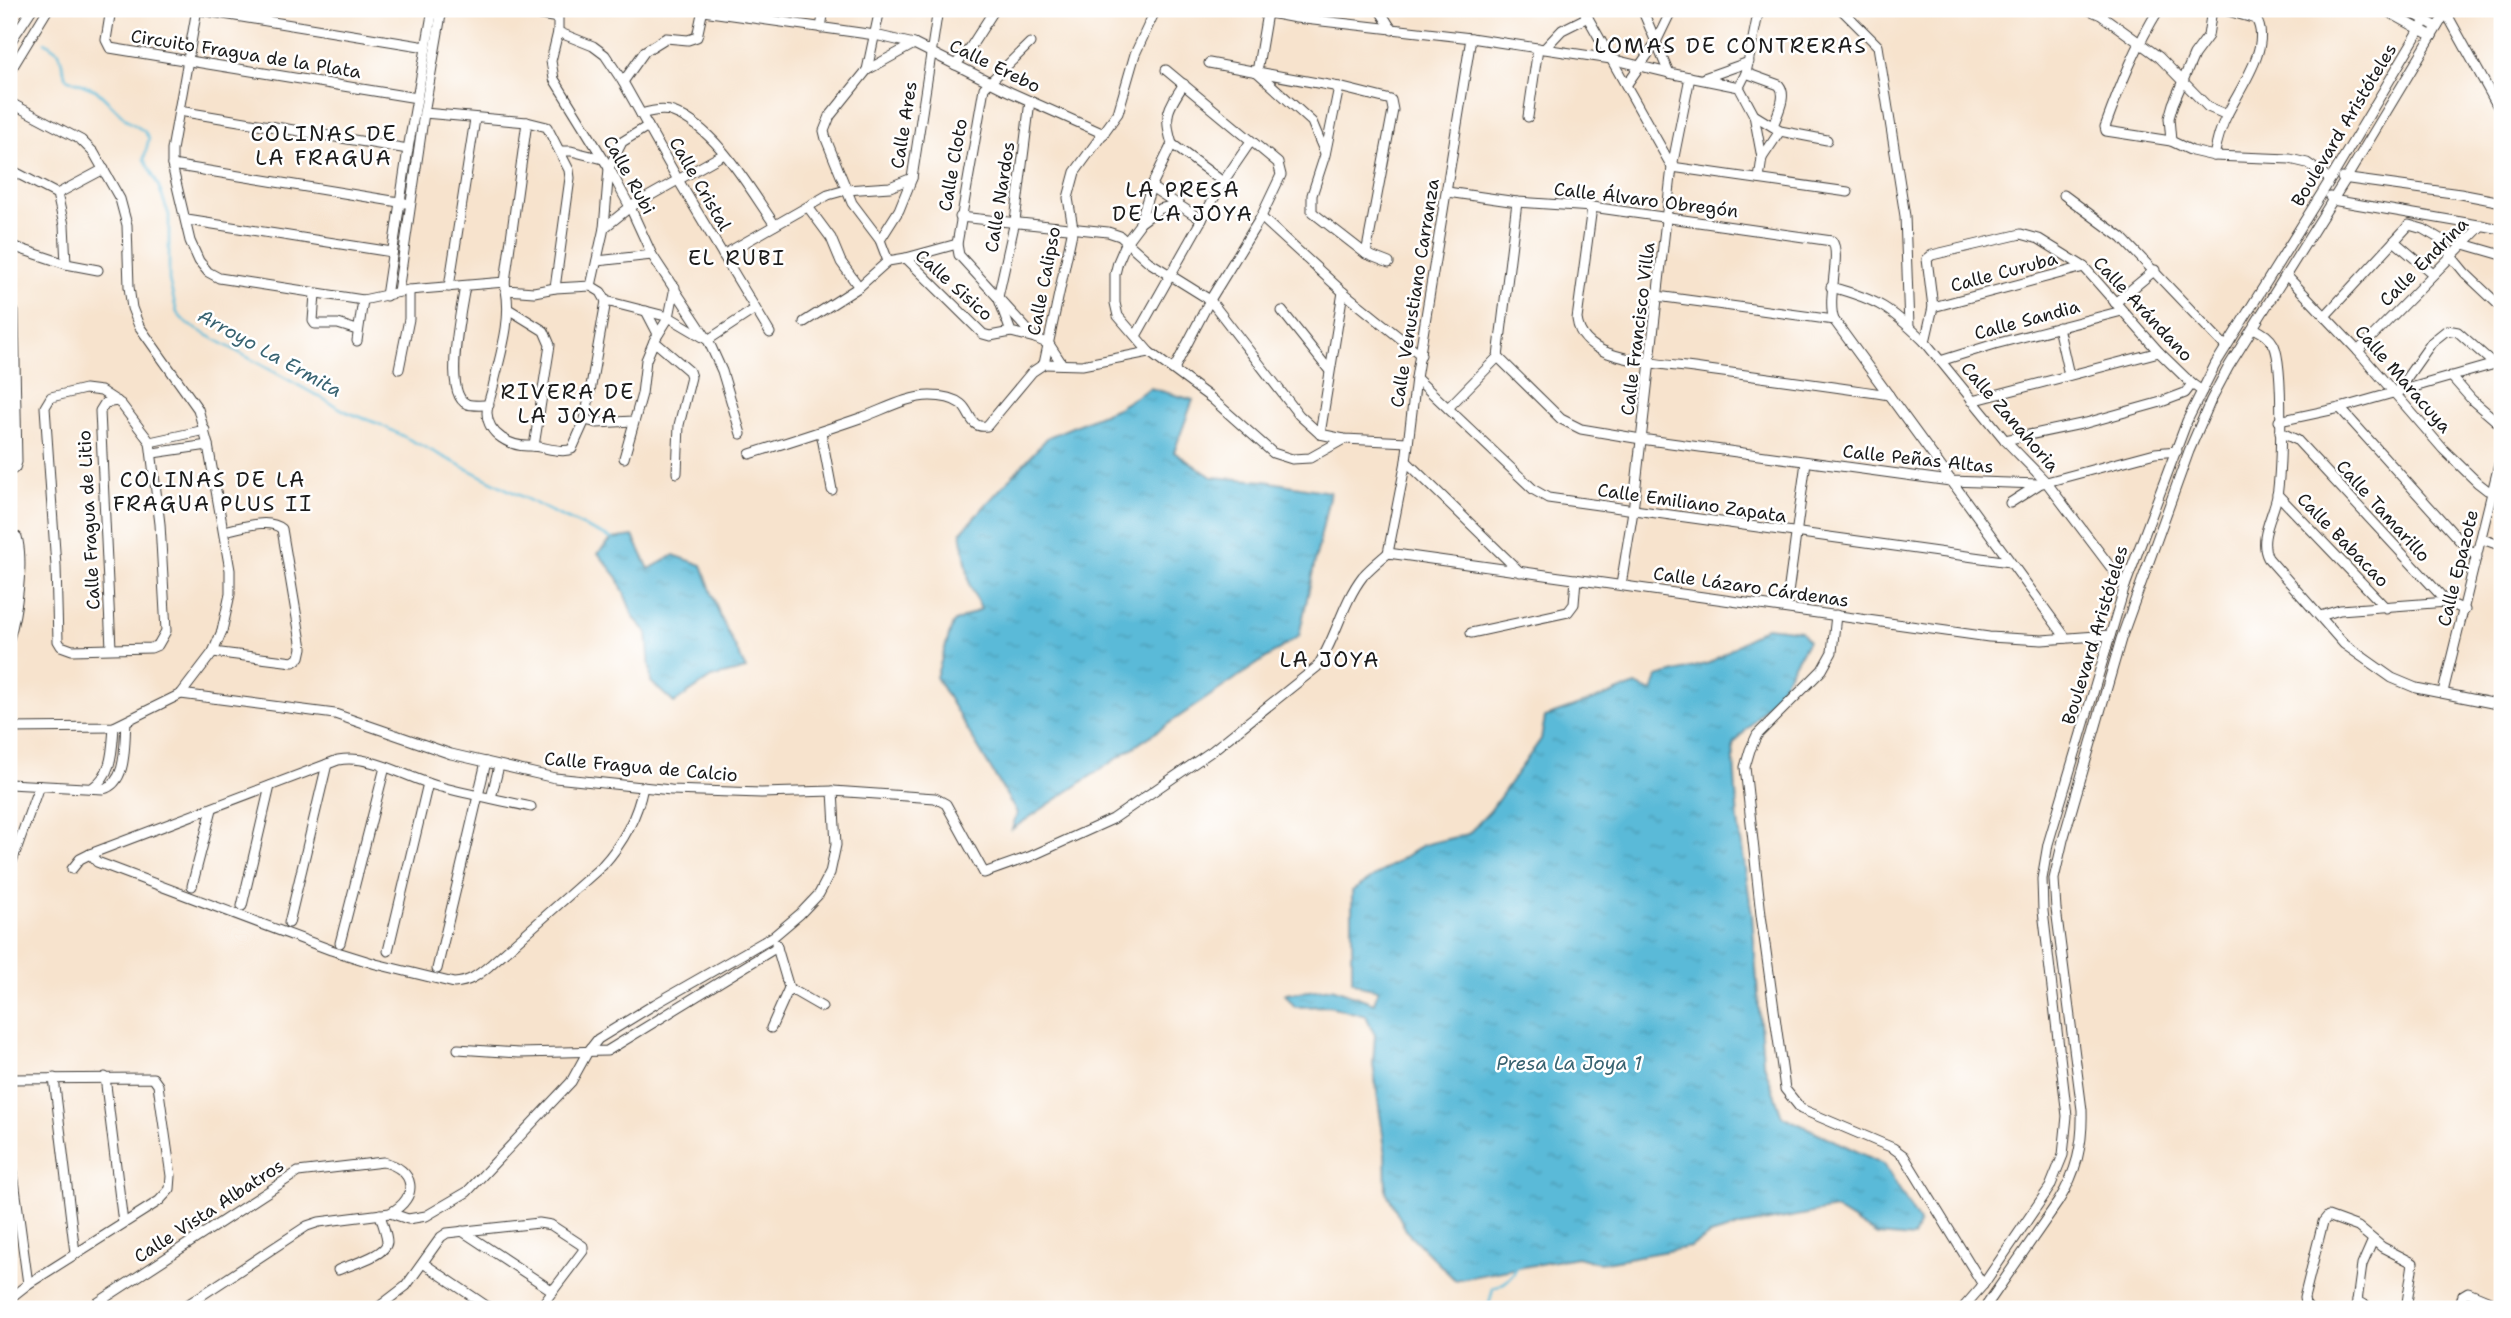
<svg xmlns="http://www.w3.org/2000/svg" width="2511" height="1318" font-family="'Shantell Sans',sans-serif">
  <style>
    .water { fill: url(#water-ripples); stroke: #3b6b7a; stroke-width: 2 }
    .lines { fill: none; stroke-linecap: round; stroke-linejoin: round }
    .stream { stroke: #5abad8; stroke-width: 2.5 }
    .minor-casing { stroke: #3d3a37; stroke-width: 11 }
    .minor { stroke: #fff; stroke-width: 9 }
    .labels { text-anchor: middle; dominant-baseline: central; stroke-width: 5; stroke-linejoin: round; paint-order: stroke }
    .street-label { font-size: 18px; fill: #1c1c1c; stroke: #fff }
    .water-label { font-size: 19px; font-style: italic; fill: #386371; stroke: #fff }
    .quarter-label { font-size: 21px; letter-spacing: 2px; fill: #1c1c1c; stroke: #fff }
  </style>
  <defs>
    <pattern id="water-ripples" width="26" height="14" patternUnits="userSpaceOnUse" patternTransform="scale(1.75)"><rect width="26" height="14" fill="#5abad8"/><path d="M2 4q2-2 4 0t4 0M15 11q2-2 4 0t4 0" fill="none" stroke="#4e9fb9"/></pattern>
  </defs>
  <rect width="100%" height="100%" fill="#fff"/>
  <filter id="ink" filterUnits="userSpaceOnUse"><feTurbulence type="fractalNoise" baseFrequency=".0143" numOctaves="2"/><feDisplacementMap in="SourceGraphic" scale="14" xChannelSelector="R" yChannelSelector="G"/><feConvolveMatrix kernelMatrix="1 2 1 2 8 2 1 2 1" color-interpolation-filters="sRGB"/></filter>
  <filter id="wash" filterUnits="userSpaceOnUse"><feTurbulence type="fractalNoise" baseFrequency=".00686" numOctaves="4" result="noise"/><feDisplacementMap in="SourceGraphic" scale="28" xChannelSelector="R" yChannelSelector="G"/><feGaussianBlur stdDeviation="1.57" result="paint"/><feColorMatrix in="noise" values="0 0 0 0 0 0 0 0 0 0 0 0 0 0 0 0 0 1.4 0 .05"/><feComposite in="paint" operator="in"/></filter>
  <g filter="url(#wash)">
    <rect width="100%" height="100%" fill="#f7e3cd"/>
    <g class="water">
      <path d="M 1150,388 L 1193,400 L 1174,452 L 1212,477 L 1265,481 L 1330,492 L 1299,636 L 1012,829 L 1017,813 L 936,677 L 953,623 L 981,609 L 970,586 L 961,532 L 1048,437 L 1117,408 Z"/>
      <path d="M 633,536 L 649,569 L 674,555 L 702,565 L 720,616 L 746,669 L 711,678 L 674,703 L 651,682 L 647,632 L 634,618 L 618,578 L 598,553 L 612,539 Z"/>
      <path d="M 1766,627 L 1801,631 L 1808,641 L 1776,695 L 1733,745 L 1738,821 L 1752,914 L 1763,1061 L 1782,1116 L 1884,1164 L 1919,1222 L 1913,1238 L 1877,1235 L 1835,1209 L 1741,1226 L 1710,1235 L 1690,1247 L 1599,1263 L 1577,1257 L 1455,1280 L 1407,1232 L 1386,1191 L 1385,1149 L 1373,1064 L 1375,1035 L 1366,1016 L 1329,1006 L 1295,1007 L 1285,994 L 1332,988 L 1374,1003 L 1378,990 L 1364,987 L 1352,980 L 1352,891 L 1423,845 L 1468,834 L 1490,811 L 1541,739 L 1545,717 L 1636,685 L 1652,692 L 1657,677 L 1709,663 Z"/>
    </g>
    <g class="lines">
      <g class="stream">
        <path d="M 45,42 L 59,52 L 66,78 L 96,90 L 128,121 L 144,131 L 149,138 L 144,159 L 158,185 L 169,215 L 169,280 L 177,313 L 187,324 L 347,412 L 379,424 L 552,512 L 612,539"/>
        <path d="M 1488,1309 L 1493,1288 C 1505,1284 1513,1278 1517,1266"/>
      </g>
    </g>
  </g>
  <g filter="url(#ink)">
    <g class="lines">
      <g class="minor-casing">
        <g id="minor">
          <path d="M 111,9 L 106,40 L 110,48 L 417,98"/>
          <path d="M 193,9 L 426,47"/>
          <path d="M 197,9 L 172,150 L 172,165 L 190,241 L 199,261 L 208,272 L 219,278 L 363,300 L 409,290 L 505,282 L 506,290 L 534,292 L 555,288 L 591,286 L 601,292 L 606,301 L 669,317 L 708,340"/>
          <path d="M 506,9 L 558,18 L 558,32 L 551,61 L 554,79 L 609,168 L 630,207 L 652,255 L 708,340 L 722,371 L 741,434"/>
          <path d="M 1248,9 L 1296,18 L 1471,38 L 1611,59 L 1669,73 L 1739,87 L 1754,115 L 1780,131 L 1827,140"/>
          <path d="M 1379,9 L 1392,30"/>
          <path d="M 1583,9 L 1672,167 L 1848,192"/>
          <path d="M 1642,9 L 1669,73"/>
          <path d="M 1841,9 L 1878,46 L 1905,216 L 1909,326"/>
          <path d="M 2087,9 L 2101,15 L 2159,57 L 2208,107 L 2227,115"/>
          <path d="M 2159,9 C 2136,46 2120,86 2105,127 L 2106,131 L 2171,141 L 2192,151 L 2214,156 L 2290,159 L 2307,163 L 2330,179"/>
          <path d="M 2383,9 L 2432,36"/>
          <path d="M 2406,9 L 2437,27"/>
          <path d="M 2444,9 L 2502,114"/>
          <path d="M 703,11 L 875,35 L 914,44 L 1010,92 L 1104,134"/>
          <path d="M 1270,11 L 1267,13 L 1257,72 L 1312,122 L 1325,153"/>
          <path d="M 9,26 L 19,29"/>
          <path d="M 821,28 L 824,9"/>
          <path d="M 558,32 L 593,46 L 605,55 L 623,82 L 677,178 L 770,333"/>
          <path d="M 1030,43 L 984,88 L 957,244 L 959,255 L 1035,338 L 1049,344 L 1062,364"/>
          <path d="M 9,44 L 32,9"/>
          <path d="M 914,44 L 867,70 L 830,116 L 824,131 L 826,139 L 852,203 L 880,240 L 888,261 L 906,258 L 983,334 L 990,336 L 1011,332"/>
          <path d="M 1544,49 L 1562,30 L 1588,17"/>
          <path d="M 1209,63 L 1339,87 L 1391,100 L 1393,110 L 1366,254"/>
          <path d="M 955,65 L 970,48 L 995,9"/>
          <path d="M 867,70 L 880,9"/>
          <path d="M 1166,70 L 1278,163 L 1281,175 L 1261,217 L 1210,300 L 1174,369"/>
          <path d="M 9,73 L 48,9"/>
          <path d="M 1746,73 L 1779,85 C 1788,96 1777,114 1773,126"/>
          <path d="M 1704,78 L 1749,62"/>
          <path d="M 623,82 L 645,51 L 666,38 L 688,40 L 697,37 L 703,9"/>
          <path d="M 1184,84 C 1168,108 1163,115 1172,144 L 1151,187 L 1139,225 L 1127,241 L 1118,262 L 1115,274 L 1115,303 L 1118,316 L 1149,352 L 1211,398 L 1273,453 L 1292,459 L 1310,458 L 1344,439"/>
          <path d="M 1627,84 L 1655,44 L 1672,9"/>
          <path d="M 1339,87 L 1325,155 L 1312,195 L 1312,212 L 1366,254 L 1389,263"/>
          <path d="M 1739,87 L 1746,73 L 1759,9"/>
          <path d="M 1030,101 L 1015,221 L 998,297 L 1011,332 L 1035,338"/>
          <path d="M 9,102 L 81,140 L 94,153 L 120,199 L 127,225 L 129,287 L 132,308 L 139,326 L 198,409 L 208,445 L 230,570 L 230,594 L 222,631 L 213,652 L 181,694 L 114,727 L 9,728"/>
          <path d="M 179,111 L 408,149"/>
          <path d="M 424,113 L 527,122 L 547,127 L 569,170 L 570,178 L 555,288"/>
          <path d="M 641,114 C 651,111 663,108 673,112 C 716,128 749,188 775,225"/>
          <path d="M 1754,115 L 1762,158 L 1759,179"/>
          <path d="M 1528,117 L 1538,48"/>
          <path d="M 2171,141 L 2169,118 L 2173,104 L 2194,55 L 2208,36 L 2212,9"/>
          <path d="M 1172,144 L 1223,182"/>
          <path d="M 561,151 L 571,151 L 603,159"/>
          <path d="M 2214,156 C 2217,142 2220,128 2227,115 C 2238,91 2273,46 2256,19 L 2221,9"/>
          <path d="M 1762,158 L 1780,131"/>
          <path d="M 172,165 L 405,203"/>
          <path d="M 9,169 L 57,194 L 64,225 L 66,264"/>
          <path d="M 2342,178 L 2460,194 L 2502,202"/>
          <path d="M 1151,187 L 1202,220"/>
          <path d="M 1447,192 L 1517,202 L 1592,207 L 1832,241 C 1842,254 1826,298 1834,320 L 2066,638"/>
          <path d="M 57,194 L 104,169"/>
          <path d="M 2064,195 L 2122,238 L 2226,347"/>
          <path d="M 2330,197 L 2332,200 L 2502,229"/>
          <path d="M 808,207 L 831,238 L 841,262 L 859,287"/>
          <path d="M 1592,207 L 1577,319 C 1579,336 1592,347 1608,353 C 1639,364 1675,365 1708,370 C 1769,378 1829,386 1889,395"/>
          <path d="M 960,217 L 1108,232 L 1120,236 L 1149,262 L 1210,300 L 1299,415 L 1320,434 L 1344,439 L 1408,442"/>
          <path d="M 1261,217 L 1343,292 L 1421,355"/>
          <path d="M 187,220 L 392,252"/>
          <path d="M 1140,223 L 1159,209 L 1178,204"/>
          <path d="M 604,228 L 630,207 L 724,154"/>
          <path d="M 880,240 L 899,210 L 912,178 L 938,9"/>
          <path d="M 2394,241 L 2433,274"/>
          <path d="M 2464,244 L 2502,255"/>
          <path d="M 9,245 L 66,264 L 98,270"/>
          <path d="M 723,255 L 828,195 L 846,190 L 890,187 L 912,178"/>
          <path d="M 906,258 L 957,244"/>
          <path d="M 597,261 L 652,255"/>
          <path d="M 2286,275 L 2358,351 L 2443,449 L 2478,483 L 2487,490 L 2502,495"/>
          <path d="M 505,282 L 527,122"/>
          <path d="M 465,286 C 462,307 442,394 467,404 C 473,406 483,405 489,405"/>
          <path d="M 591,286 L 604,228 L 609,168 L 622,142 L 648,126"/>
          <path d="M 449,287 L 475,119"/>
          <path d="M 1831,287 C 1879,300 1890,308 1925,342"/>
          <path d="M 506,290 C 512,322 500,355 493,387 C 491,395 487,405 487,413 C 488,435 511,447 530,446 C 543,446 561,454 572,449 L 585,420 L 606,301"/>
          <path d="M 398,292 L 424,113 L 442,9"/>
          <path d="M 315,294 L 313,321 L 315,324 L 338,324 L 357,330"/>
          <path d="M 386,296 L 408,149 L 433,9"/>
          <path d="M 1657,296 L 1834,320"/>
          <path d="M 9,303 L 14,312 L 17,462 L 15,468 L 9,472"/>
          <path d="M 2115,303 L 2155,270"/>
          <path d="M 1933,307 L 2084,267"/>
          <path d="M 510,310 L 544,331 L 550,345 L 534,446"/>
          <path d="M 646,311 L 658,334"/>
          <path d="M 1282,311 L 1329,370"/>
          <path d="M 2325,316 L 2409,225 L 2423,229 L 2442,240 L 2451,256 L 2465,273 L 2502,308"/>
          <path d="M 804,322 L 859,287 L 888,261"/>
          <path d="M 2058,327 L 2069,375"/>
          <path d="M 2254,328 C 2263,333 2269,336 2274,345 C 2284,367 2281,470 2277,496 C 2273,516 2258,539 2268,558 L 2344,644 L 2392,678 L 2416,688 L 2502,705"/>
          <path d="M 1136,336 L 1223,182 L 1251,141"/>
          <path d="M 708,340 L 755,309"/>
          <path d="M 357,341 L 363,300"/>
          <path d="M 654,341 L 689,371 L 691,377 L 679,425 L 677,473"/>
          <path d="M 2358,351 L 2482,225"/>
          <path d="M 1498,357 L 1561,419 L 1581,429 L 1641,439 L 1950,481 L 2039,484 L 2155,453 L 2177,451"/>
          <path d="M 1498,357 L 1517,202"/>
          <path d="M 1940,361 L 1995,344 L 2122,311"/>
          <path d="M 1044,364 L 1082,365 L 1149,352"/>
          <path d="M 399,369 L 409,319 L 409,290"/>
          <path d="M 2451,376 L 2472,400 L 2502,426"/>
          <path d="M 1416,378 L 1534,490 L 1548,498 L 2010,562"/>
          <path d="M 85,389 L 101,391 L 121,404 L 150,442 L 160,524 L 166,631 L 158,645 L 151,648 L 72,650 L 61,646 L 58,641 L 56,566 L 45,407 L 51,397 Z"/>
          <path d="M 2396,393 L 2432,342 L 2447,330 L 2458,332 L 2494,364"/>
          <path d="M 1972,401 L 2159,352"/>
          <path d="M 1448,408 L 1498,357"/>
          <path d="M 2340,408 L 2460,541 L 2477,557"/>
          <path d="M 585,420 L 597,423 L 633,421"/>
          <path d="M 2279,421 L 2340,408 L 2502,362"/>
          <path d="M 821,432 L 832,490"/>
          <path d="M 2280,432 L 2297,440 L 2447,602 L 2465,610"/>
          <path d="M 1320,434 L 1343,292"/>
          <path d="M 2005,440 L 2086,423 L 2161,402 L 2185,393 L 2192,384"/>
          <path d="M 150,442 L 205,430"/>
          <path d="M 153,453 L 208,445"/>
          <path d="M 750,454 C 788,442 826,430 863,417 C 883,410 908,396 930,396 C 941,396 952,397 961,404 C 971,412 970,429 987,426 L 1032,372 L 1044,364 L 1073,228 L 1068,198 L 1075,172 L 1118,113 L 1135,54 L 1156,9"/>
          <path d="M 624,458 L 642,394 L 646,360 L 654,341 L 669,317 L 675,287"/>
          <path d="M 1406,461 L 1520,572"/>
          <path d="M 2277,494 L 2386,608"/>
          <path d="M 2010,503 L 2038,485"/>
          <path d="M 9,533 L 17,537 C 24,562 17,613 9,639"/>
          <path d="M 2482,539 L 2502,546"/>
          <path d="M 1388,553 L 1989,637 L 2042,640 L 2110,635"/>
          <path d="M 1388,553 L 1406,461 L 1416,378 L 1471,38"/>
          <path d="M 1621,585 L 1633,511 L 1672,167 L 1690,77"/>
          <path d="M 2125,586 L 2047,483 L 2005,440 L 1925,342 L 1933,307 L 1927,259 L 1932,255 L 2021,234 L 2039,239 L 2084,267 L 2159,352 L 2192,384 L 2202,391"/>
          <path d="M 1786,608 L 1806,462"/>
          <path d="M 1836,615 L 1832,652 L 1822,670 L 1757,735 L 1750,750 L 1745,767 L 1761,915 L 1785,1089 L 1801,1109 L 1893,1148 L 1904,1156 L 1983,1285"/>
          <path d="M 2320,616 L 2340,610 L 2447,602"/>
          <path d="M 1471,633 L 1568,612 L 1574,604 L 1576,579"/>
          <path d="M 111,648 L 100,411 L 105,403 L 117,401"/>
          <path d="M 213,652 L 293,662 L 300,657 L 302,648 L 282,529 C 268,517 241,528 224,531"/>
          <path d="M 2443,692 L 2502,452"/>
          <path d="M 181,694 L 335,714 L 451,754 L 555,778 L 671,790 L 761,793 L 833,791 L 935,798 L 946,804 L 984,873 L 1029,857 L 1113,819 L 1212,751 L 1317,667 C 1336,639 1342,603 1363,576 C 1370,568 1380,560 1388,553"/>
          <path d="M 9,784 L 103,789 C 128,783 124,743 126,722"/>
          <path d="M 92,788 C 113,774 112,750 114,727"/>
          <path d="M 491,798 L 499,766"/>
          <path d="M 90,854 L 97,862 L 331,950 L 376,964 L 454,983 C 469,982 477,976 489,966 L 602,866 C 622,844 637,818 643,787"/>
          <path d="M 72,869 L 80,859 L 90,854 L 338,760 C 374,754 407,779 441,787 C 471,795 501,800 531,807"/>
          <path d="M 9,870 L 39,786"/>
          <path d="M 192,886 L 212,809"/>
          <path d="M 242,906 L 270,786"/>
          <path d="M 289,923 L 327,764"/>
          <path d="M 340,943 L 385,767"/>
          <path d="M 776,944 L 789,988 L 822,1007"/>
          <path d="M 388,951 L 428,783"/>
          <path d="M 437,969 L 486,762"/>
          <path d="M 771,1028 L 789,988"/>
          <path d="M 458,1049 L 519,1053 L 607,1051 L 777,947"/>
          <path d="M 105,1077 L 123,1223"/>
          <path d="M 54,1078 L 75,1253"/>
          <path d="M 9,1079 L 153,1078 L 158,1085 L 171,1176 L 170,1189 L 159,1201 L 28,1284 L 9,1299"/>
          <path d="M 9,1143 L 28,1284"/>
          <path d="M 390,1213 L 408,1219 L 426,1216 L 467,1192 L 571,1082 L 587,1053 L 598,1039 L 655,1004 L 774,936 L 800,914 L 819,894 L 830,873 L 836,845 L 833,791"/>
          <path d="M 462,1231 L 553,1291"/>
          <path d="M 423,1263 L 491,1309"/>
          <path d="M 338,1270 C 349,1265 386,1256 387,1242 C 387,1234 382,1223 380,1214"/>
          <path d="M 2357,1301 L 2371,1309"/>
          <path d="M 88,1309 L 298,1172 L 383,1162 C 415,1169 420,1197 390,1213 L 319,1222 L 307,1226 L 181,1309"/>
          <path d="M 376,1309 L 406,1286 L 441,1237 L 447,1233 L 539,1223 L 551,1225 L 583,1246 L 583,1251 L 539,1309"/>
          <path d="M 1962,1309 L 1983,1285 L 2050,1187 L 2063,1155 L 2067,1116 L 2043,911 L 2042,879 L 2048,844 L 2125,586 L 2187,421 L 2215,365 L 2335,172 L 2432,9"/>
          <path d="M 1984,1309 L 2058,1202 C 2077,1172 2083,1145 2082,1110 L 2056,909 L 2054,879 L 2063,840 L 2121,639 L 2189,451 L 2211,400 L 2229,366 L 2347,177 L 2448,9"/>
          <path d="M 2309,1309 L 2305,1304 L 2304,1298 L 2323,1222 L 2328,1216 L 2358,1227 L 2382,1247 L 2413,1263 L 2406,1309"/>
          <path d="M 2356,1309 L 2362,1265 L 2373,1240"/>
          <path d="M 2459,1309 L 2463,1295 L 2468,1292 L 2502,1306"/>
        </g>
      </g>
      <use href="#minor" class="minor"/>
    </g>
  </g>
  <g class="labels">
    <g class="street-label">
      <text transform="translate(246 54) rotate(9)">Circuito Fragua de la Plata</text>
      <text transform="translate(995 66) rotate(26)">Calle Erebo</text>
      <text transform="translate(904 125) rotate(-81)">Calle Ares</text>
      <text transform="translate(2344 125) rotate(-59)">Boulevard Aristóteles</text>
      <text transform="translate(953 165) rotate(-80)">Calle Cloto</text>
      <text transform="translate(629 175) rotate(61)">Calle Rubi</text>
      <text transform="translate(700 184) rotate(60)">Calle Cristal</text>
      <text transform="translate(1000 197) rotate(-81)">Calle Nardos</text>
      <text transform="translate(1646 200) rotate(7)">Calle Álvaro Obregón</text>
      <text transform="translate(2424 262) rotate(-45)">Calle Endrina</text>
      <text transform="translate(2004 272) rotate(-15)">Calle Curuba</text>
      <text transform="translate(1044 281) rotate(-79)">Calle Calipso</text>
      <text transform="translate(954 285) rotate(42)">Calle Sisico</text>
      <text transform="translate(1415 293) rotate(-81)">Calle Venustiano Carranza</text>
      <text transform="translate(2143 309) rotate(47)">Calle Arándano</text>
      <text transform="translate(2027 320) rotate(-15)">Calle Sandia</text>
      <text transform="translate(1638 329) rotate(-83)">Calle Francisco Villa</text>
      <text transform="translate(2403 379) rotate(49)">Calle Maracuya</text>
      <text transform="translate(2010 417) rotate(49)">Calle Zanahoria</text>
      <text transform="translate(1918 459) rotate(6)">Calle Peñas Altas</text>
      <text transform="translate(1692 503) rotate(8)">Calle Emiliano Zapata</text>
      <text transform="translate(2383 511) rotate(48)">Calle Tamarillo</text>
      <text transform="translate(89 520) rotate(-93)">Calle Fragua de Litio</text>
      <text transform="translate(2343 540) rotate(46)">Calle Babacao</text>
      <text transform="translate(2458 568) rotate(-76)">Calle Epazote</text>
      <text transform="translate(1751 587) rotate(8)">Calle Lázaro Cárdenas</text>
      <text transform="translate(2095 635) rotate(-73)">Boulevard Aristóteles</text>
      <text transform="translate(641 767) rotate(5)">Calle Fragua de Calcio</text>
      <text transform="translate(209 1211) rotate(-33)">Calle Vista Albatros</text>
    </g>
    <g class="water-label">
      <text transform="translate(270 353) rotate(29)">Arroyo La Ermita</text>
      <text x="1569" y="1063">Presa La Joya 1</text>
    </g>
    <g class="quarter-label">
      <text x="1731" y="46">LOMAS DE CONTRERAS</text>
      <text x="324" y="134">COLINAS DE<tspan x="324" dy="24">LA FRAGUA</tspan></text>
      <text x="1183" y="190">LA PRESA<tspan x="1183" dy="24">DE LA JOYA</tspan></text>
      <text x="737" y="258">EL RUBI</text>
      <text x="568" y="392">RIVERA DE<tspan x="568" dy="24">LA JOYA</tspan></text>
      <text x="213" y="480">COLINAS DE LA<tspan x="213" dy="24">FRAGUA PLUS II</tspan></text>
      <text x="1330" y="660">LA JOYA</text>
    </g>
  </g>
  <rect width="2511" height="1318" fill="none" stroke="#fff" stroke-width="35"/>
</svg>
